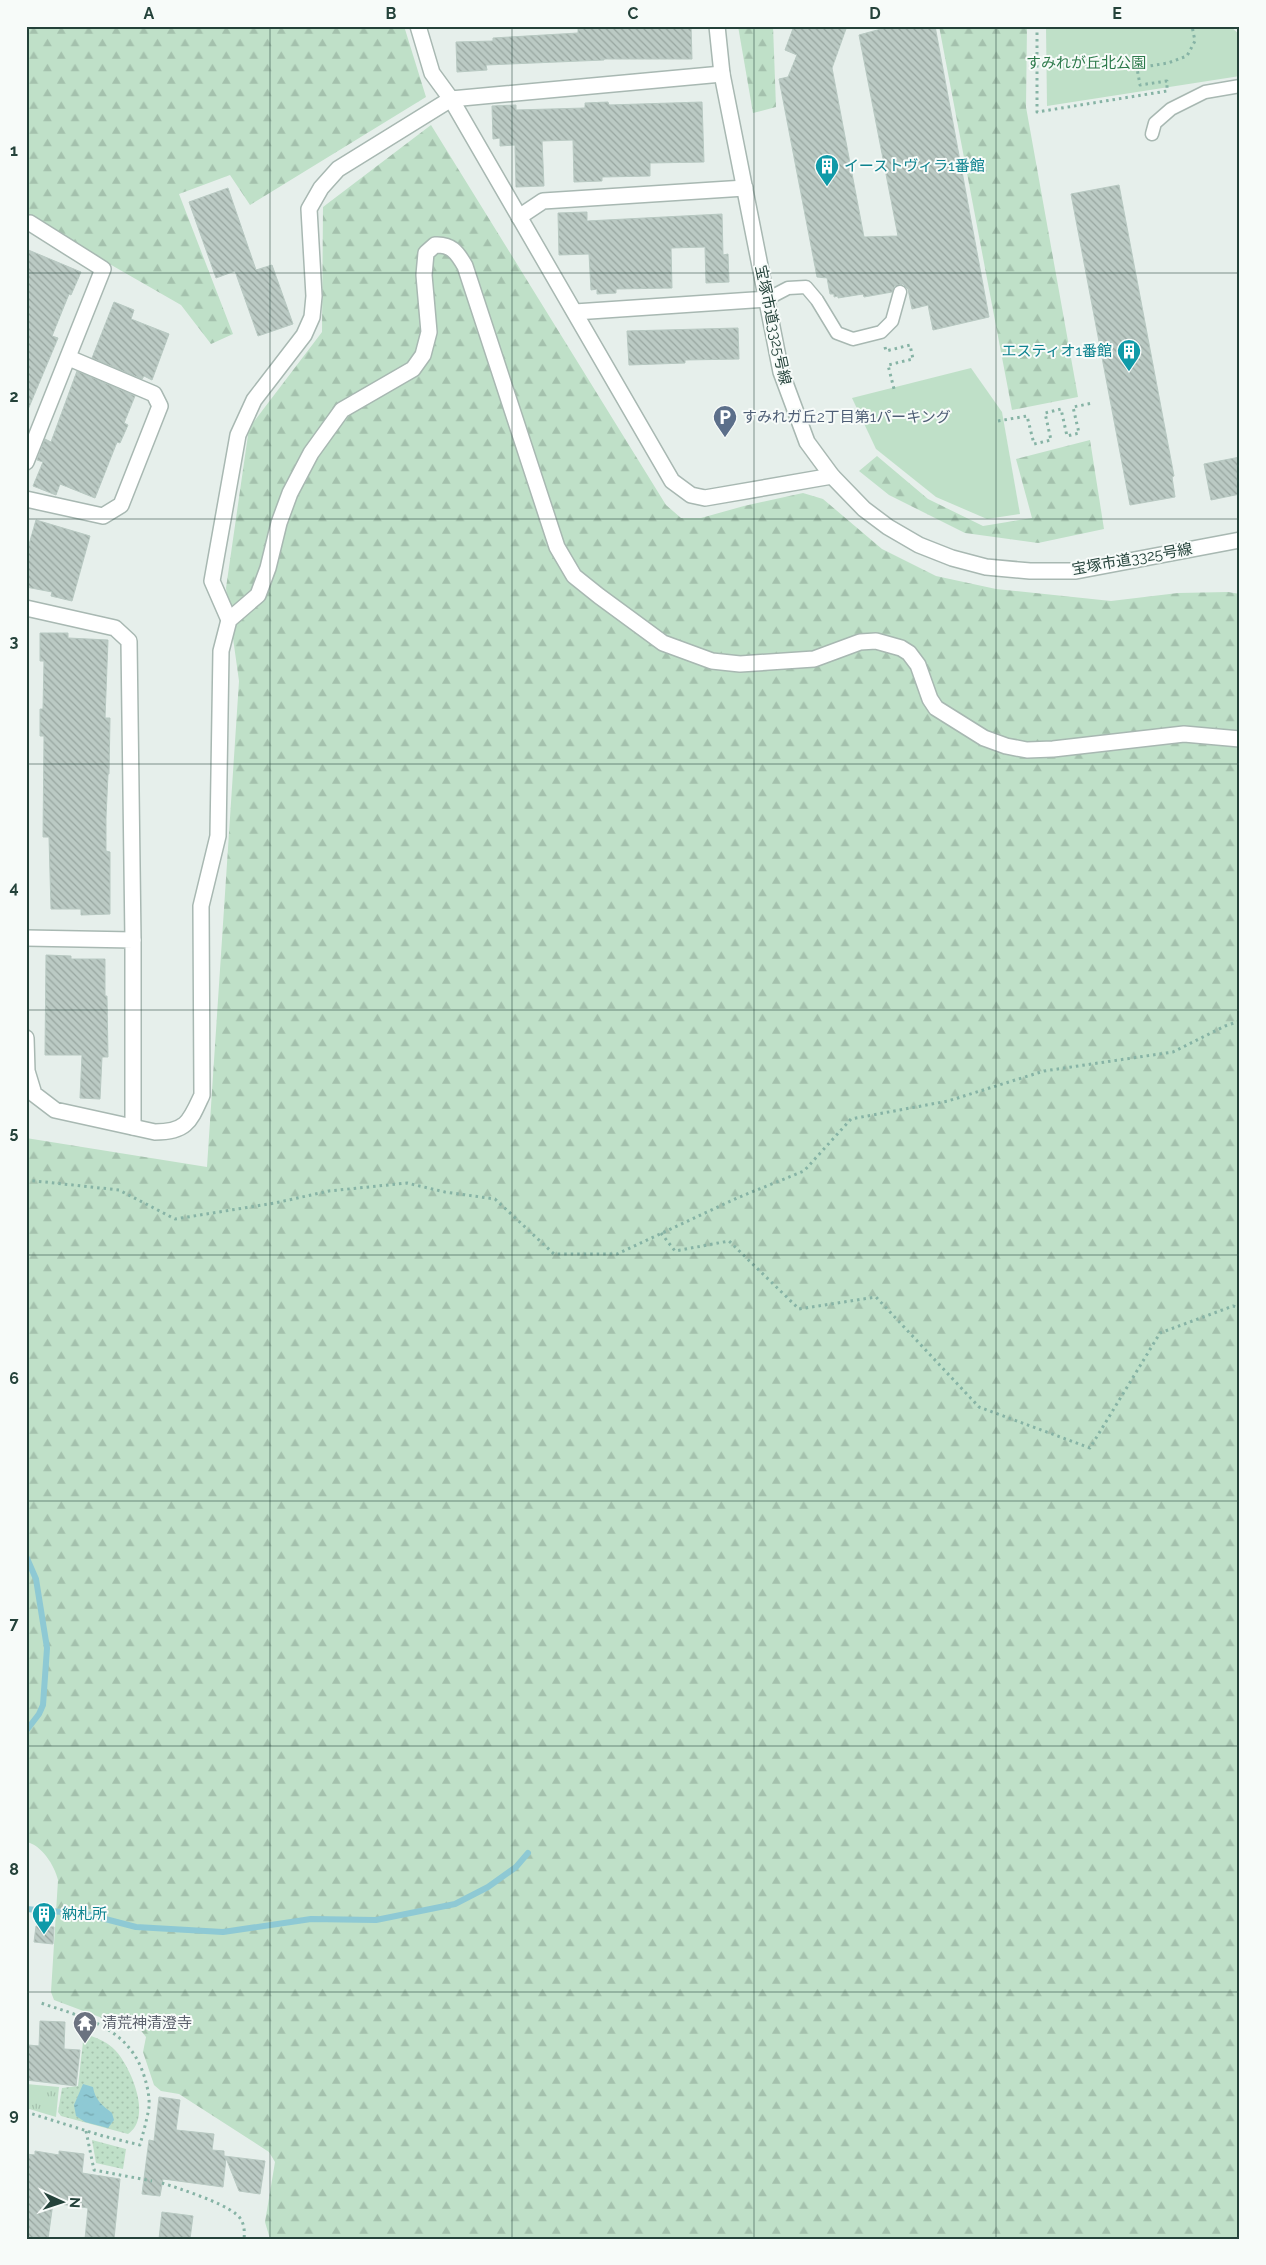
<svg xmlns="http://www.w3.org/2000/svg" width="1266" height="2265" font-family="Raleway,'Noto Sans JP',sans-serif">
  <style>
    .grass { fill: url(#grass-tufts) }
    .forest { fill: url(#forest-firs) }
    .park { fill: #bfe0c8 }
    .garden { fill: url(#garden-dots) }
    .water { fill: url(#water-ripples) }
    .lines { fill: none; stroke-linecap: round; stroke-linejoin: round }
    .stream { stroke: #8ec9d4; stroke-width: 6 }
    .building { fill: url(#building-back-hatch); stroke: #b8c9c2 }
    .service-casing { stroke: #a8b8b2; stroke-width: 15 }
    .minor-casing { stroke: #a8b8b2; stroke-width: 18 }
    .tertiary-casing { stroke: #a8b8b2; stroke-width: 18 }
    .path { stroke: #86b3a5; stroke-width: 3; stroke-dasharray: 2.5 4; stroke-linecap: butt }
    .service { stroke: #fff; stroke-width: 12 }
    .minor { stroke: #fff; stroke-width: 15 }
    .tertiary { stroke: #fff; stroke-width: 15 }
    .grid { fill: none; stroke: #24423a; stroke-width: 1; stroke-opacity: 0.55 }
    .labels { text-anchor: middle; dominant-baseline: central; stroke-width: 4; stroke-linejoin: round; paint-order: stroke }
    .park-label { font-size: 15px; fill: #2d7a4b; stroke: #f7fbf9 }
    .culture-label { font-size: 15px; fill: #0d838f; stroke: #f7fbf9; text-anchor: start }
    .street-label { font-size: 15px; fill: #24423a; stroke: #f7fbf9 }
    .service-label { font-size: 15px; fill: #4e5e75; stroke: #f7fbf9; text-anchor: start }
    .worship-label { font-size: 15px; fill: #5b616d; stroke: #f7fbf9; text-anchor: start }
    .neatline { fill: none; stroke: #24423a; stroke-width: 2 }
    .grid-label { font-size: 16px; text-anchor: middle; font-weight: bold; fill: #24423a }
  </style>
  <defs>
    <pattern id="grass-tufts" width="24" height="20" patternUnits="userSpaceOnUse" patternTransform="scale(1.25)"><rect width="24" height="20" fill="#bfe0c8"/><path d="M3 7l-1-3M5 7V3M7 7l1-3M15 17l-1-3M17 17v-4M19 17l1-3" fill="none" stroke="#a4c1ad"/></pattern>
    <pattern id="forest-firs" width="22" height="20" patternUnits="userSpaceOnUse" patternTransform="scale(1.25)"><rect width="22" height="20" fill="#bfe0c8"/><path d="M5 1l3.5 6h-7zM16 11l3.5 6h-7z" fill="#a4c1ad"/></pattern>
    <pattern id="garden-dots" width="8" height="8" patternUnits="userSpaceOnUse" patternTransform="scale(1.25)"><rect width="8" height="8" fill="#bfe0c8"/><path d="M2 2h.1M6 6h.1" fill="none" stroke="#a4c1ad" stroke-width="1.8" stroke-linecap="round"/></pattern>
    <pattern id="water-ripples" width="26" height="14" patternUnits="userSpaceOnUse" patternTransform="scale(1.25)"><rect width="26" height="14" fill="#8ec9d4"/><path d="M2 4q2-2 4 0t4 0M15 11q2-2 4 0t4 0" fill="none" stroke="#74a5ad"/></pattern>
    <pattern id="building-back-hatch" width="6" height="6" patternUnits="userSpaceOnUse" patternTransform="scale(1.25)"><rect width="6" height="6" fill="#bbcac4"/><path d="M-1 5l2 2M0 0l6 6M5-1l2 2" fill="none" stroke="#98a6a0"/></pattern>
  </defs>
  <rect width="100%" height="100%" fill="#e6efeb"/>
  <path class="grass" d="M 26,2084 L 59,2087 L 56,2117 L 26,2108 Z"/>
  <g class="forest">
    <path d="M 26,26 L 404,26 L 426,97 L 250,205 L 230,175 L 179,194 L 233,334 L 211,344 L 181,305 L 26,216 Z"/>
    <path d="M 738,26 L 773,26 L 776,107 L 753,113 Z"/>
    <path d="M 939,26 L 1027,26 L 1026,107 L 1078,397 L 1012,410 Z"/>
    <path d="M 431,125 L 666,505 L 681,518 L 701,518 L 744,506 L 803,493 L 823,499 L 882,549 L 936,576 L 996,589 L 1111,601 L 1178,593 L 1228,592 L 1240,594 L 1240,2239 L 270,2239 L 265,2222 L 275,2162 L 269,2152 L 179,2094 L 161,2091 L 154,2085 L 143,2052 L 146,2037 L 139,2028 L 129,2028 L 54,2000 L 51,1992 L 58,1880 C 55,1866 41,1844 26,1842 L 26,1138 L 207,1167 L 239,681 L 226,588 L 249,428 L 322,332 L 323,207 Z"/>
    <path d="M 1090,440 L 1104,529 L 1038,543 L 965,533 L 889,495 L 859,471 L 877,456 L 928,499 L 983,526 L 1032,518 L 1016,459 Z"/>
  </g>
  <g class="park">
    <path d="M 1046,26 L 1230,26 L 1240,35 L 1240,76 L 1047,106 Z"/>
    <path d="M 971,368 L 1002,412 L 1020,514 L 987,519 L 936,497 L 876,449 L 852,398 Z"/>
  </g>
  <g class="garden">
    <path d="M 91,2036 C 100,2039 108,2043 115,2050 C 131,2067 153,2118 128,2134 L 61,2116 L 58,2112 L 62,2088 L 78,2086 L 83,2042 L 84,2039 Z"/>
    <path d="M 92,2140 L 126,2149 L 123,2169 L 96,2163 Z"/>
  </g>
  <path class="water" d="M 83,2084 L 93,2087 C 95,2100 102,2105 112,2113 L 114,2120 L 108,2128 L 85,2122 L 76,2116 L 74,2105 Z"/>
  <g class="lines">
    <g class="stream">
      <path d="M 26,1556 L 36,1579 L 47,1648 L 43,1705 L 39,1714 L 26,1731"/>
      <path d="M 26,1909 L 86,1914 L 136,1927 L 223,1932 L 311,1919 L 376,1920 L 455,1904 L 488,1887 L 516,1867 L 528,1853"/>
    </g>
  </g>
  <g class="building">
    <path d="M 622,26 L 691,26 L 692,59 L 604,59 L 604,60 L 486,65 L 487,70 L 457,72 L 456,42 L 493,41 L 493,38 L 578,33 L 578,28 Z"/>
    <path d="M 794,26 L 847,26 L 832,68 L 864,237 L 898,236 L 859,35 L 892,26 L 935,26 L 989,317 L 933,330 L 928,305 L 912,309 L 908,289 L 903,284 L 895,286 L 892,292 L 864,297 L 863,294 L 838,298 L 838,296 L 834,297 L 834,294 L 830,294 L 827,278 L 817,277 L 779,79 L 788,77 L 797,55 L 785,50 Z"/>
    <path d="M 608,102 L 609,105 L 702,102 L 704,162 L 650,163 L 650,176 L 602,177 L 602,181 L 574,182 L 573,140 L 542,141 L 544,186 L 516,187 L 515,145 L 500,146 L 500,138 L 493,139 L 492,106 L 516,105 L 516,110 L 585,108 L 585,103 Z"/>
    <path d="M 1119,185 L 1174,476 L 1172,477 L 1175,497 L 1130,505 L 1071,194 Z"/>
    <path d="M 228,188 L 256,270 L 272,265 L 293,324 L 258,336 L 235,271 L 216,278 L 189,202 Z"/>
    <path d="M 587,212 L 587,221 L 722,214 L 723,255 L 728,254 L 729,282 L 706,283 L 705,247 L 671,248 L 672,288 L 616,289 L 616,293 L 597,294 L 597,289 L 591,290 L 589,254 L 559,255 L 558,213 Z"/>
    <path d="M 26,249 L 81,272 L 71,295 L 69,294 L 52,336 L 58,338 L 27,412 Z"/>
    <path d="M 114,302 L 134,310 L 131,319 L 169,334 L 152,380 L 144,376 L 142,379 L 92,358 Z"/>
    <path d="M 738,328 L 739,359 L 685,360 L 685,363 L 629,365 L 627,331 Z"/>
    <path d="M 77,371 L 135,396 L 124,423 L 128,425 L 120,443 L 117,442 L 95,498 L 60,484 L 56,495 L 33,486 L 43,462 L 37,460 L 45,439 L 51,442 Z"/>
    <path d="M 1240,457 L 1240,494 L 1211,500 L 1204,464 Z"/>
    <path d="M 36,520 L 90,536 L 72,601 L 51,596 L 52,592 L 26,587 L 26,555 Z"/>
    <path d="M 40,633 L 68,633 L 68,638 L 108,640 L 105,718 L 110,718 L 109,774 L 108,774 L 106,817 L 106,851 L 110,852 L 110,914 L 81,915 L 81,909 L 51,909 L 49,837 L 43,837 L 44,736 L 40,736 L 40,709 L 43,709 L 44,661 L 40,661 Z"/>
    <path d="M 46,955 L 71,956 L 71,959 L 105,959 L 105,996 L 107,996 L 108,1057 L 102,1057 L 100,1099 L 80,1098 L 82,1055 L 45,1055 Z"/>
    <path d="M 36,1926 L 54,1927 L 53,1944 L 34,1942 Z"/>
    <path d="M 40,2021 L 65,2022 L 64,2049 L 80,2050 L 76,2086 L 26,2080 L 28,2045 L 39,2046 Z"/>
    <path d="M 159,2097 L 180,2100 L 176,2130 L 214,2134 L 212,2150 L 224,2151 L 224,2156 L 265,2161 L 260,2194 L 239,2191 L 226,2158 L 223,2187 L 163,2179 L 160,2196 L 142,2194 L 149,2140 L 154,2141 Z"/>
    <path d="M 35,2151 L 59,2155 L 59,2151 L 84,2154 L 82,2173 L 120,2179 L 114,2239 L 85,2239 L 88,2208 L 53,2203 L 48,2239 L 26,2239 L 26,2154 L 35,2155 Z"/>
    <path d="M 162,2212 L 193,2216 L 190,2239 L 159,2239 Z"/>
  </g>
  <g class="lines">
    <g class="service-casing">
      <g id="service">
        <path d="M 1152,134 L 1155,123 L 1171,109 L 1205,92 L 1240,86"/>
        <path d="M 767,299 L 788,288 L 806,287 L 817,300 L 837,333 L 853,339 L 881,332 L 892,321 L 900,292"/>
      </g>
    </g>
    <g class="minor-casing">
      <g id="minor">
        <path d="M 418,26 L 432,73 L 451,99 L 672,481 L 691,495 L 705,498 L 832,476"/>
        <path d="M 519,217 L 543,201 L 745,188"/>
        <path d="M 26,224 L 30,223 L 103,269 L 26,462"/>
        <path d="M 575,312 L 767,299"/>
        <path d="M 26,499 L 103,516 L 121,505 L 160,406 L 154,394 L 69,358"/>
        <path d="M 26,608 L 115,628 L 129,641 L 133,940"/>
        <path d="M 229,620 L 212,581 L 238,435 L 254,400 L 304,335 L 312,317 L 314,296 L 309,209 L 321,188 L 338,169 L 451,99 L 722,74"/>
        <path d="M 26,938 L 133,940 L 133,1127"/>
        <path d="M 26,1038 L 27,1071 L 34,1094 L 55,1110 L 155,1132 C 187,1132 190,1121 202,1095 L 201,906 L 218,836 L 221,651 L 229,620 L 258,595 L 268,568 L 279,523 L 290,493 L 311,453 L 342,410 L 413,369 L 423,355 L 429,332 L 424,275 L 426,253 L 435,245 C 451,244 457,252 465,266 L 557,547 L 574,576 L 599,596 L 663,643 L 712,661 L 740,664 L 814,659 L 860,642 L 876,641 L 901,648 L 909,653 L 918,665 L 930,699 L 936,708 L 984,738 L 1006,746 L 1027,750 L 1053,749 L 1184,734 L 1240,739"/>
      </g>
    </g>
    <g class="tertiary-casing">
      <path id="tertiary" d="M 717,26 L 722,74 L 781,372 L 807,442 L 832,476 L 864,509 L 888,527 L 919,545 L 952,558 L 986,567 L 1030,571 L 1076,571 L 1240,540"/>
    </g>
    <g class="path">
      <path d="M 1037,26 L 1037,112 L 1167,91 L 1167,81 L 1140,85 L 1137,68 L 1168,63 L 1187,56 L 1195,41 L 1192,26"/>
      <path d="M 885,347 L 886,351 L 910,345 L 913,359 L 888,365 L 894,389"/>
      <path d="M 998,421 L 1027,416 L 1034,444 L 1051,440 L 1045,413 L 1061,409 L 1067,436 L 1079,433 L 1073,407 L 1093,403"/>
      <path d="M 26,1180 L 119,1190 L 175,1219 L 275,1203 L 329,1191 L 407,1183 L 445,1192 L 495,1199 L 554,1254 L 617,1254 L 737,1198 L 804,1171 L 851,1119 L 948,1101 L 1044,1071 L 1173,1052 L 1225,1026 L 1240,1021"/>
      <path d="M 661,1233 L 675,1251 L 729,1241 L 799,1309 L 876,1297 L 979,1407 L 1090,1448 L 1160,1333 L 1233,1306 L 1240,1308"/>
      <path d="M 26,2112 L 103,2136 L 140,2145 C 143,2133 147,2120 149,2107 C 150,2096 146,2080 142,2070 C 125,2026 82,2017 41,2003"/>
      <path d="M 86,2131 L 94,2170 L 152,2181"/>
      <path d="M 162,2183 C 181,2189 221,2202 236,2214 C 244,2220 245,2230 244,2239"/>
    </g>
    <use href="#service" class="service"/>
    <use href="#minor" class="minor"/>
    <use href="#tertiary" class="tertiary"/>
  </g>
  <path class="grid" d="M 270,26 L 270,2239M 512,26 L 512,2239M 754,26 L 754,2239M 996,26 L 996,2239M 26,273 L 1240,273M 26,519 L 1240,519M 26,764 L 1240,764M 26,1010 L 1240,1010M 26,1255 L 1240,1255M 26,1501 L 1240,1501M 26,1746 L 1240,1746M 26,1992 L 1240,1992"/>
  <defs>
    <g id="building-pin" transform="scale(1.25)"><path d="M0 17L-7.5 6A9.5 9.5 0 1 1 7.5 6Z" fill="#0f9aa8" stroke="#f7fbf9"/><path d="M-4-6H4V6H1V3H-1V6H-4ZM-2.5-4.3h1.7v1.8h-1.7ZM.8-4.3h1.7v1.8H.8ZM-2.5-1h1.7V.8h-1.7ZM.8-1h1.7V.8H.8Z" fill="#fff"/></g>
    <g id="parking-pin" transform="scale(1.25)"><path d="M0 17L-7.5 6A9.5 9.5 0 1 1 7.5 6Z" fill="#5c6f8a" stroke="#f7fbf9"/><path d="M-3.5-5.5H1a3.5 3.5 0 0 1 0 7H-1V5.5H-3.5ZM-1-3.4V-.6H.8a1.4 1.4 0 0 0 0-2.8Z" fill="#fff"/></g>
    <g id="temple-pin" transform="scale(1.25)"><path d="M0 17L-7.5 6A9.5 9.5 0 1 1 7.5 6Z" fill="#6b7280" stroke="#f7fbf9"/><path d="M0-6L5-2H3V0L6.5 2.5H4V6H1.5V3h-3V6H-4V2.5H-6.5L-3 0V-2H-5Z" fill="#fff"/></g>
  </defs>
  <g fill-rule="evenodd">
    <use href="#building-pin" x="827" y="166"/>
    <use href="#building-pin" x="1129" y="351"/>
    <use href="#parking-pin" x="725" y="417"/>
    <use href="#building-pin" x="44" y="1914"/>
    <use href="#temple-pin" x="85" y="2023"/>
  </g>
  <g class="labels">
    <g class="park-label">
      <text x="1086" y="63">すみれが丘北公園</text>
    </g>
    <g class="culture-label">
      <text x="844" y="166">イーストヴィラ1番館</text>
      <text x="1112" y="351" text-anchor="end">エスティオ1番館</text>
      <text x="62" y="1914">納札所</text>
    </g>
    <g class="street-label">
      <text transform="translate(773 325) rotate(78)">宝塚市道3325号線</text>
      <text transform="translate(1132 559) rotate(-10)">宝塚市道3325号線</text>
    </g>
    <g class="service-label">
      <text x="742" y="417">すみれガ丘2丁目第1パーキング</text>
    </g>
    <g class="worship-label">
      <text x="102" y="2023">清荒神清澄寺</text>
    </g>
  </g>
  <rect width="1266" height="2265" fill="none" stroke="#f7fbf9" stroke-width="55"/>
  <g transform="translate(62 2202) rotate(93)" stroke="#f7fbf9" stroke-width="4" paint-order="stroke">
  <path d="M0-4L9 19L0 12L-9 19Z" fill="#24423a"/>
  <text y="-8" font-size="14" font-weight="bold" text-anchor="middle" fill="#24423a">N</text>
  </g>
  <rect x="28" y="28" width="1210" height="2210" class="neatline"/>
  <g class="grid-label">
    <text x="149" y="19">A</text>
    <text x="391" y="19">B</text>
    <text x="633" y="19">C</text>
    <text x="875" y="19">D</text>
    <text x="1117" y="19">E</text>
    <text x="14" y="156">1</text>
    <text x="14" y="402">2</text>
    <text x="14" y="647">3</text>
    <text x="14" y="893">4</text>
    <text x="14" y="1138">5</text>
    <text x="14" y="1384">6</text>
    <text x="14" y="1629">7</text>
    <text x="14" y="1875">8</text>
    <text x="14" y="2120">9</text>
  </g>
</svg>
